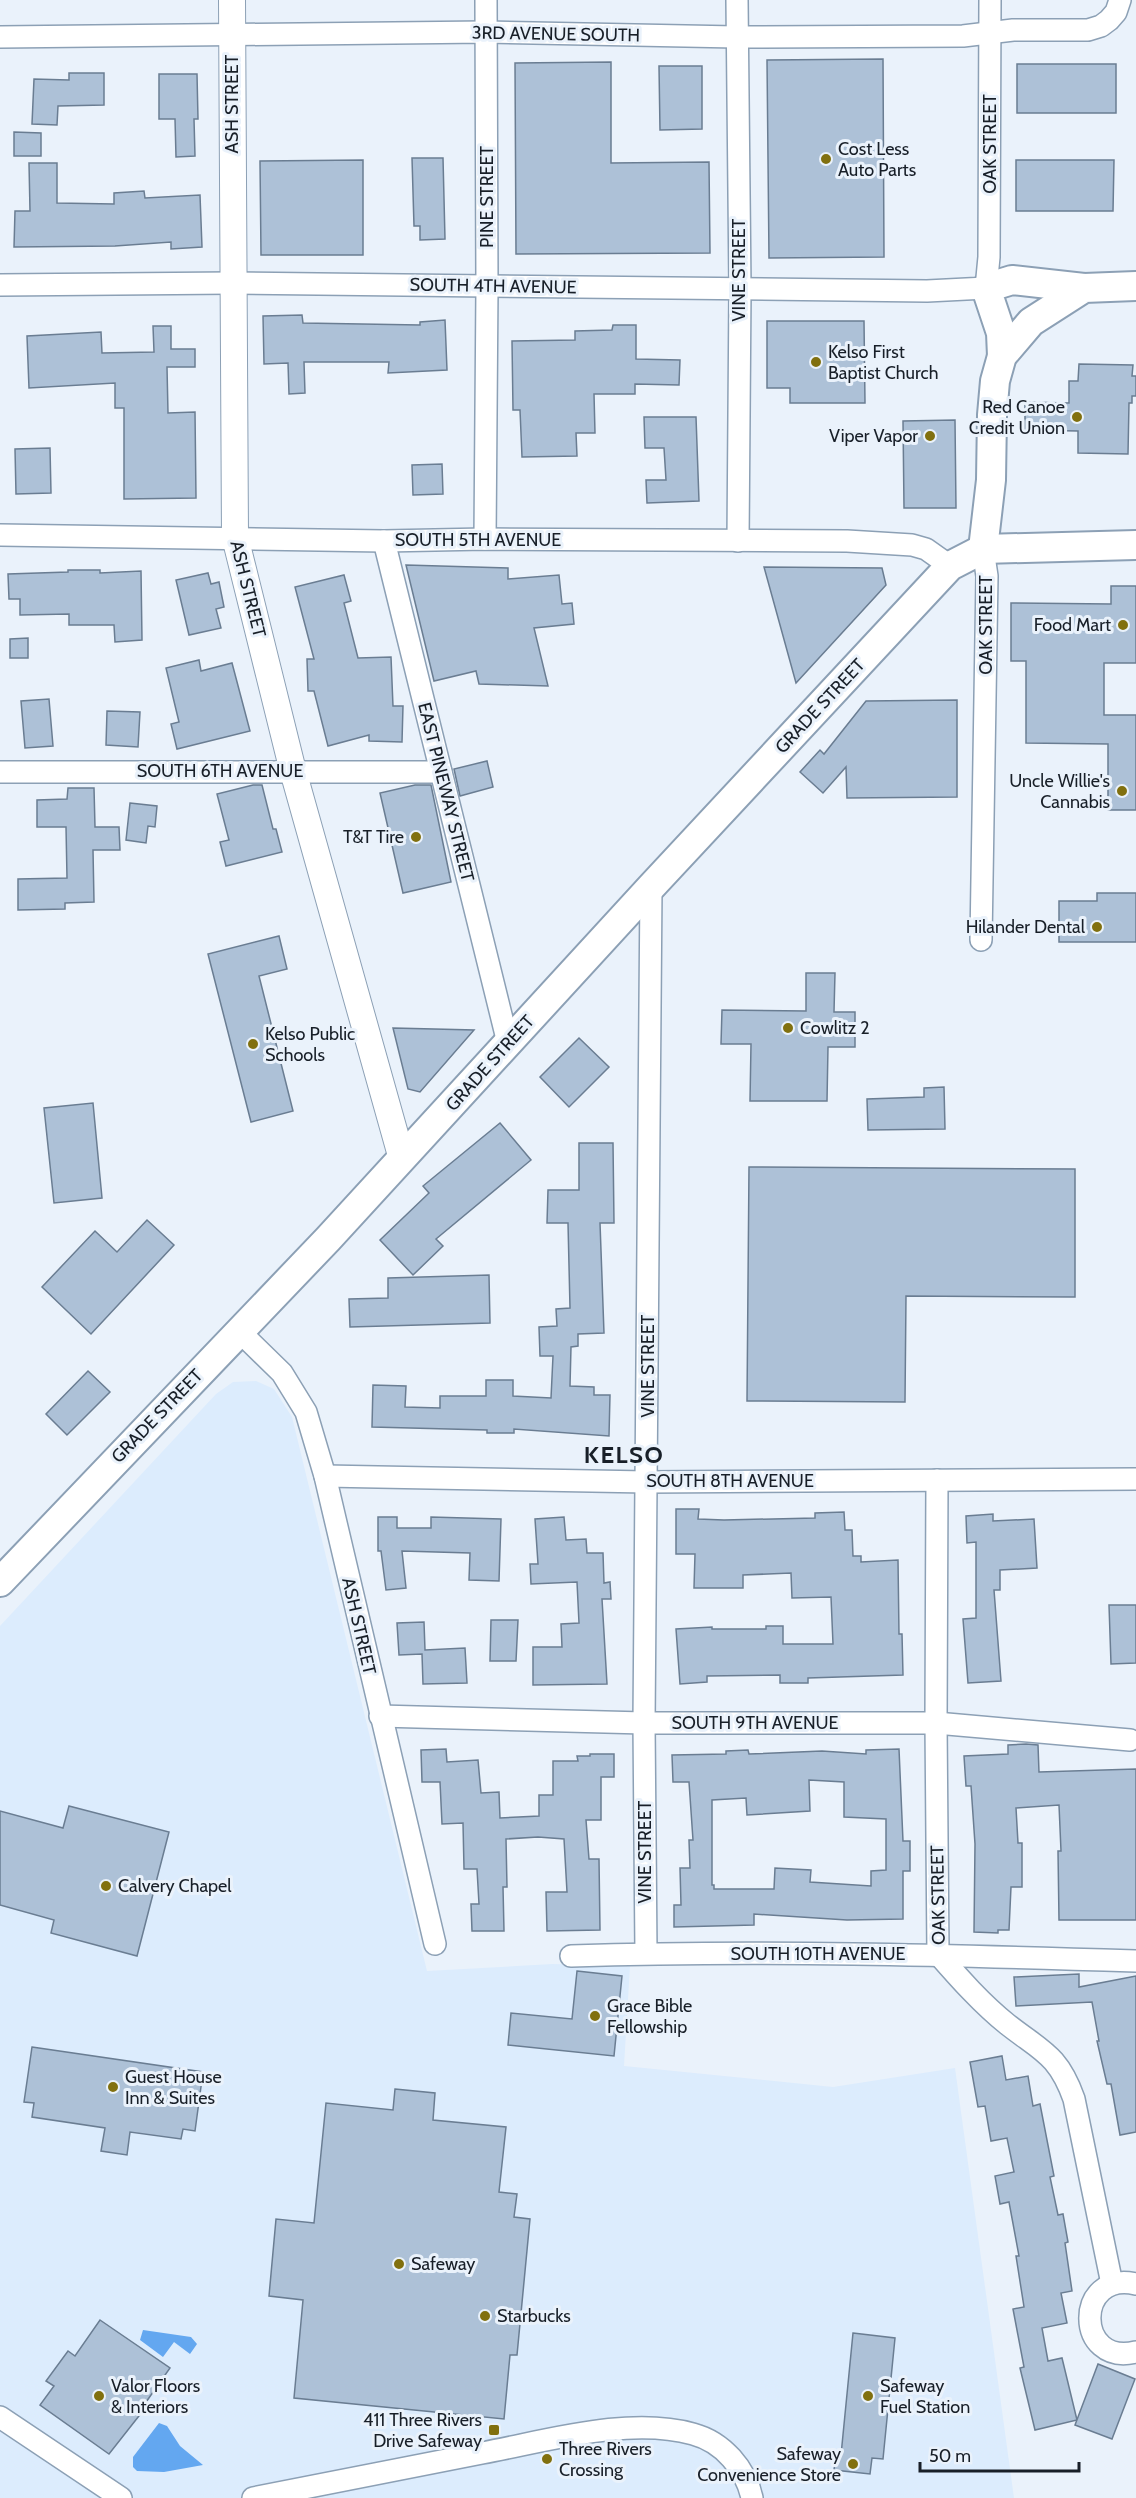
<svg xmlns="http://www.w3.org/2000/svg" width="1136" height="2498" font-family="Cabin,sans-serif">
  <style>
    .built { fill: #dcecfd }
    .water { fill: #63a7f0 }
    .building { fill: #adc1d7; stroke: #6a7d92; stroke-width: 1.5; fill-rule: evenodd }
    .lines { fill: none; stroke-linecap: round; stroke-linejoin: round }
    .minor-casing { stroke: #8ca0b5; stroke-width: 24 }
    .tertiary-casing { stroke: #8ca0b5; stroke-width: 28 }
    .secondary-casing { stroke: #8ca0b5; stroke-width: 32 }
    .minor { stroke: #fff; stroke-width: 21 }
    .tertiary { stroke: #fff; stroke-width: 26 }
    .secondary { stroke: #fff; stroke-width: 28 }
    .poi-dot { fill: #81700f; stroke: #eaf2fb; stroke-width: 2 }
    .labels { text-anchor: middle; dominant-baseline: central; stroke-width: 6; stroke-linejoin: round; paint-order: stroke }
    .street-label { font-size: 18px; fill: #181f28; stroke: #eaf2fb }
    .poi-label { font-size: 18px; fill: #181f28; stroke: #eaf2fb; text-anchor: start }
    .district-label { font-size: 24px; font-weight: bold; letter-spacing: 1.5px; fill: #181f28; stroke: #eaf2fb }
  </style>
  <rect width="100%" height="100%" fill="#eaf2fb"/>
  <path class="built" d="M 256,1381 L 274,1389 L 292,1417 L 427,1971 L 553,1964 L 630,1966 L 624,2066 L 833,2087 L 955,2068 L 1014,2498 L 0,2498 L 0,1626 L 216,1394 L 233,1382 Z"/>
  <g class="water">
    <path d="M 143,2330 L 191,2337 L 197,2344 L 190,2354 L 174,2342 L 163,2357 L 140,2340 Z"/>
    <path d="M 159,2423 L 167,2426 L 180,2446 L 203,2465 L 164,2472 L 137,2471 L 133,2467 L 133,2457 Z"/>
  </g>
  <g class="building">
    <path d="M 883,59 L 884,257 L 769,258 L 767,60 Z"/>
    <path d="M 611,62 L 611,163 L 709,162 L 710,253 L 516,254 L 515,63 Z"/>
    <rect x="1017" y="64" width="99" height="49"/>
    <path d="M 659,66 L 702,66 L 702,129 L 660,130 Z"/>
    <path d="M 69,73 L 104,73 L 104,105 L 58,106 L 57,125 L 32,124 L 34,79 L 69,80 Z"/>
    <path d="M 159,74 L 197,74 L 198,119 L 194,119 L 195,156 L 176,157 L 175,119 L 159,119 Z"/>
    <path d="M 14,132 L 41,133 L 41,156 L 14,156 Z"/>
    <path d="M 412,158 L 443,158 L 445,239 L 420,240 L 420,226 L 414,226 Z"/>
    <path d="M 363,160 L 363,255 L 261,255 L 260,161 Z"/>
    <path d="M 1016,160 L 1114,160 L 1113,211 L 1016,211 Z"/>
    <path d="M 29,163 L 57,163 L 57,203 L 114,204 L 114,193 L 144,191 L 145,198 L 200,195 L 202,247 L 171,249 L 171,242 L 115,246 L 14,247 L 15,211 L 30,211 Z"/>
    <path d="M 302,315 L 303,323 L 420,325 L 420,322 L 445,320 L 447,370 L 388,373 L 389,362 L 304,362 L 305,393 L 289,394 L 288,363 L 264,364 L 263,316 Z"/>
    <path d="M 767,321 L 864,321 L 865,403 L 790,403 L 790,388 L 767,388 Z"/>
    <path d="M 613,325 L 636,325 L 636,359 L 680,360 L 679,385 L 635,384 L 635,394 L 594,394 L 595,433 L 576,433 L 577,456 L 522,457 L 520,410 L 513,410 L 512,341 L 575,340 L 575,331 L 612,330 Z"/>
    <path d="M 153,326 L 171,326 L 171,349 L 195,349 L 195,367 L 167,367 L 168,413 L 195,412 L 196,498 L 124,499 L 124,408 L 115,408 L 115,383 L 29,388 L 27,336 L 101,332 L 102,353 L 154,352 Z"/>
    <path d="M 1079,364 L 1133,365 L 1132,376 L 1136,376 L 1136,396 L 1132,396 L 1132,403 L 1129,403 L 1128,454 L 1078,453 L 1078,431 L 1025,430 L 1025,402 L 1069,403 L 1069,381 L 1078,381 Z"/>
    <path d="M 644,417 L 696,417 L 699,501 L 647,503 L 646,480 L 666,480 L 664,448 L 645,448 Z"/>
    <path d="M 955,420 L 956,508 L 904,508 L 903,421 Z"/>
    <path d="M 50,448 L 51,493 L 16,494 L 15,449 Z"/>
    <path d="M 442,464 L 443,494 L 413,495 L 412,465 Z"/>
    <path d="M 406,565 L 508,568 L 508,579 L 559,575 L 562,604 L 572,603 L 574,624 L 534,628 L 548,686 L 479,684 L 476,671 L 434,681 Z"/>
    <path d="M 764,567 L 882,568 L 886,585 L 796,683 Z"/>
    <path d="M 68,570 L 100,570 L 100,573 L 141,571 L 142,640 L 115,642 L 114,625 L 69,625 L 69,614 L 20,615 L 20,599 L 9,599 L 8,574 L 68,572 Z"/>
    <path d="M 208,573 L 211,584 L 219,582 L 224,607 L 216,609 L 221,628 L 189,635 L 176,580 Z"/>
    <path d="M 344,575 L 351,601 L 344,603 L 358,658 L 391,657 L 393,706 L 403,706 L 402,742 L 369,741 L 369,735 L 328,746 L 314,691 L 308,691 L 307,659 L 314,659 L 295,587 Z"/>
    <path d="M 1111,586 L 1136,586 L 1136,663 L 1104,663 L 1104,715 L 1136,715 L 1136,810 L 1108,810 L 1108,744 L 1026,743 L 1026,661 L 1011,661 L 1011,603 L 1111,604 Z"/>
    <path d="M 28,638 L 28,658 L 10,658 L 10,639 Z"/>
    <path d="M 199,660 L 201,671 L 232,663 L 250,731 L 177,749 L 171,724 L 179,722 L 166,668 Z"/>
    <path d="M 49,699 L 53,746 L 25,748 L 21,701 Z"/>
    <path d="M 957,700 L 957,797 L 847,798 L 846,767 L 823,793 L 800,772 L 820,750 L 824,754 L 866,701 Z"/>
    <path d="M 107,711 L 140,712 L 138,747 L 106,745 Z"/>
    <path d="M 487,761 L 493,787 L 460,796 L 454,769 Z"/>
    <path d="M 253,785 L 262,785 L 273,829 L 276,829 L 282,852 L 226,866 L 220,842 L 229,840 L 217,794 Z"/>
    <path d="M 415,785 L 431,785 L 451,882 L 403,893 L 380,793 Z"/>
    <path d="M 68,788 L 94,788 L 95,827 L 119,827 L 120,850 L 93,850 L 94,902 L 65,903 L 65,909 L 18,910 L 18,879 L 67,878 L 66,827 L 37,827 L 37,800 L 67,799 Z"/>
    <path d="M 130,803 L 157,806 L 155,827 L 148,826 L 146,843 L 126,840 Z"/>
    <path d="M 1097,893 L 1136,893 L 1136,942 L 1059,942 L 1059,901 L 1097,901 Z"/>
    <path d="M 279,936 L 287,969 L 259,976 L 293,1111 L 251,1122 L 208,954 Z"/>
    <path d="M 806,973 L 835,973 L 834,1012 L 855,1012 L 855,1047 L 828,1047 L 827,1101 L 750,1101 L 751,1044 L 721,1044 L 722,1010 L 806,1011 Z"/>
    <path d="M 393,1028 L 474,1030 L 420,1092 L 408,1089 Z"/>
    <path d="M 579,1038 L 609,1067 L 569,1107 L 540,1077 Z"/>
    <path d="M 944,1087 L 945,1129 L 868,1130 L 867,1099 L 924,1097 L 924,1088 Z"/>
    <path d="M 93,1103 L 102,1198 L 54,1203 L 44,1108 Z"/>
    <path d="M 500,1123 L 531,1160 L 436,1239 L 443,1246 L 413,1275 L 380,1240 L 429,1193 L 423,1186 Z"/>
    <path d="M 579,1143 L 613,1143 L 614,1223 L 600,1223 L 604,1333 L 578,1334 L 578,1346 L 571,1347 L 570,1386 L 594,1387 L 594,1395 L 610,1395 L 609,1436 L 514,1429 L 514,1433 L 487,1433 L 487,1430 L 372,1427 L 373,1385 L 406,1386 L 405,1407 L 440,1408 L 440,1396 L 486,1396 L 486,1380 L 513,1380 L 513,1396 L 551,1398 L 553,1356 L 540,1356 L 539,1327 L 557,1326 L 556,1309 L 570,1308 L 568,1223 L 547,1223 L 548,1190 L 579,1190 Z"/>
    <path d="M 749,1167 L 1075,1169 L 1075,1297 L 906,1296 L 905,1402 L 747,1401 Z"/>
    <path d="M 147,1220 L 174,1245 L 91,1334 L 42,1287 L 95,1231 L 117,1252 Z"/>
    <path d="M 489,1275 L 490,1323 L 350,1327 L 349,1299 L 388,1298 L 388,1278 Z"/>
    <path d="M 88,1371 L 110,1392 L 67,1435 L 46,1414 Z"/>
    <path d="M 676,1509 L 699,1509 L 698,1519 L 724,1520 L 815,1518 L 815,1513 L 844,1512 L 845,1530 L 852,1530 L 853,1556 L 861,1556 L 861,1562 L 898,1560 L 899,1634 L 902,1634 L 903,1675 L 808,1678 L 808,1683 L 780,1683 L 780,1675 L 707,1676 L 707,1682 L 680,1684 L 676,1629 L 712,1627 L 712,1629 L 766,1629 L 766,1626 L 783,1626 L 783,1644 L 833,1644 L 831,1597 L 792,1598 L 791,1573 L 743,1575 L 743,1588 L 694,1588 L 695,1554 L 676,1554 Z"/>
    <path d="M 993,1514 L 993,1521 L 1034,1519 L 1037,1568 L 1000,1570 L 1000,1590 L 994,1590 L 1001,1681 L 968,1683 L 963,1619 L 976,1618 L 976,1542 L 967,1543 L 966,1516 Z"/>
    <path d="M 378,1517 L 397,1517 L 397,1528 L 431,1528 L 431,1517 L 501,1519 L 499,1581 L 469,1580 L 470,1553 L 402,1551 L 406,1588 L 386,1590 L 381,1551 L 378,1551 Z"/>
    <path d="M 564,1517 L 566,1540 L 586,1539 L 587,1553 L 603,1553 L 604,1583 L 610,1582 L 611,1599 L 602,1599 L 607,1684 L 533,1685 L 533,1647 L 562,1647 L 561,1624 L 579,1623 L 577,1582 L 531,1584 L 530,1564 L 538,1564 L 535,1519 Z"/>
    <path d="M 1109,1605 L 1136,1605 L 1136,1663 L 1111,1664 Z"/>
    <path d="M 491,1620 L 518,1620 L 516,1661 L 490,1661 Z"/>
    <path d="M 424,1622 L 425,1650 L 465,1648 L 467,1683 L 423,1684 L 422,1654 L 399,1655 L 397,1623 Z"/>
    <path d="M 1026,1744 L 1038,1745 L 1039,1772 L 1136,1769 L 1136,1920 L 1059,1920 L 1058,1851 L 1061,1851 L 1059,1805 L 1016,1808 L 1018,1843 L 1022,1843 L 1022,1887 L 1011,1887 L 1009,1930 L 998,1930 L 998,1933 L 974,1932 L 975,1844 L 971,1786 L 966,1786 L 964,1756 L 1008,1754 L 1008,1745 Z"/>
    <path d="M 446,1749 L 447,1762 L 478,1760 L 481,1793 L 499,1792 L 500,1818 L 539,1816 L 539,1795 L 553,1795 L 553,1761 L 578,1761 L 577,1756 L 590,1756 L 590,1754 L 614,1754 L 614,1777 L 601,1777 L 601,1820 L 586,1820 L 589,1859 L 599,1859 L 600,1930 L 547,1931 L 546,1892 L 567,1892 L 564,1839 L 538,1837 L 506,1839 L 507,1887 L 503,1887 L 504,1931 L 472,1931 L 471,1904 L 479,1904 L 477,1869 L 464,1869 L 463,1823 L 442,1824 L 440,1782 L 422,1782 L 421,1750 Z"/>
    <path d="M 899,1749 L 903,1841 L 910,1841 L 910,1871 L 903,1871 L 903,1919 L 847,1920 L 754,1914 L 754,1925 L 674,1927 L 674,1905 L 681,1905 L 680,1868 L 690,1868 L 689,1840 L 693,1840 L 689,1782 L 673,1782 L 672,1755 L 726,1754 L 726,1751 L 748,1750 L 749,1754 L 822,1751 L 866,1754 L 866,1750 ZM 809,1780 L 844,1782 L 844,1817 L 886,1819 L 886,1870 L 871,1871 L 871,1886 L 810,1882 L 811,1870 L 775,1868 L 774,1889 L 714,1889 L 714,1885 L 712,1885 L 712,1800 L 746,1798 L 747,1815 L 810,1811 Z"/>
    <path d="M 69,1806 L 169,1832 L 137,1956 L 51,1933 L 54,1920 L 0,1905 L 0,1811 L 63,1828 Z"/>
    <path d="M 577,1971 L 622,1976 L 614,2056 L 508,2045 L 511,2013 L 572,2019 Z"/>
    <path d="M 1079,1974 L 1079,1987 L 1136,1976 L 1136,2132 L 1120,2135 L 1111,2084 L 1107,2084 L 1097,2041 L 1099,2041 L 1092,2002 L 1016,2006 L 1014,1977 Z"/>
    <path d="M 32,2047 L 203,2072 L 195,2131 L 183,2129 L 181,2139 L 130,2132 L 127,2155 L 101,2151 L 105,2128 L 32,2117 L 34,2103 L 24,2102 Z"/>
    <path d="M 1002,2056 L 1006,2080 L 1028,2076 L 1033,2106 L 1040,2104 L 1054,2176 L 1050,2177 L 1058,2215 L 1063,2214 L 1068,2242 L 1065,2243 L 1072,2291 L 1061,2293 L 1067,2323 L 1042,2328 L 1048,2361 L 1062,2358 L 1077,2420 L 1035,2430 L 1020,2368 L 1024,2367 L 1013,2309 L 1024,2307 L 1016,2256 L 1019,2256 L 1009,2202 L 1000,2204 L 995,2176 L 1014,2172 L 1007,2138 L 991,2141 L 985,2106 L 978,2107 L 970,2062 Z"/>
    <path d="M 395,2089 L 435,2093 L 433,2120 L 506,2127 L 499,2192 L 517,2194 L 514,2217 L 530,2219 L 517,2355 L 510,2355 L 504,2419 L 294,2398 L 303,2300 L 269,2296 L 276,2219 L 314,2223 L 326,2103 L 393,2110 Z"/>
    <path d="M 100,2320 L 170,2368 L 144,2405 L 146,2407 L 109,2454 L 40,2405 L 54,2386 L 46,2381 L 68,2351 L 75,2356 Z"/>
    <path d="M 853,2333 L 895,2338 L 883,2459 L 872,2458 L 870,2474 L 834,2470 L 836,2454 L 841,2455 Z"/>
    <path d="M 1098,2364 L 1135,2379 L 1112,2439 L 1075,2425 Z"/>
  </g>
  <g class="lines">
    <g class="minor-casing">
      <g id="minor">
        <path d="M 737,0 L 740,289 L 738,541"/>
        <path d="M 0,37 L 486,32 L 736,37 L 963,36 L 1013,30 L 1088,30 L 1101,26 L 1109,20 L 1116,12 L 1120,0"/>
        <path d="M 0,285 L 232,283 L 927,291 L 986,288 L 989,257 L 990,0"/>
        <path d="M 0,535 L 384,541 L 485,539 L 847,541 L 912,545 L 926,549 L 950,566"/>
        <path d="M 485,539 L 487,287 L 486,0"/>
        <path d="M 384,541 L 508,1043"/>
        <path d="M 0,772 L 441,772"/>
        <path d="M 981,940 L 987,576 L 983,549"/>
        <path d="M 239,1331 L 282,1373 L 306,1412 L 325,1476 L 435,1944"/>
        <path d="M 325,1476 L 647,1482 L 1136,1479"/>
        <path d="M 937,1480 L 936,1723 L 938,1954 C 959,1978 982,2004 1007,2024 C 1041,2051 1058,2054 1074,2099 L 1112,2284"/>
        <path d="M 380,1716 L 644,1723 L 936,1723 L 1130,1740"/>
        <path d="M 646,1953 L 644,1723 L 651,887"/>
        <path d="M 571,1956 C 759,1950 948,1955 1136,1961"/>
        <path d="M 1136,2284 C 1074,2270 1075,2367 1136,2352"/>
        <path d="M 0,2417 L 121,2498"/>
        <path d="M 253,2498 C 330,2483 406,2468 482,2453 C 547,2441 629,2416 693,2434 C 723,2442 746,2469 752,2498"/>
      </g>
    </g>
    <g class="tertiary-casing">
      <path id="tertiary" d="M 232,0 L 235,537 L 293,771 L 402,1159"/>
    </g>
    <g class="secondary-casing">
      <g id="secondary">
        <path d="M 1002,356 L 1001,333 L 986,288 L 1012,280 L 1084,288"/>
        <path d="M 983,549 L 991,480 L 992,415 L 995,381 L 1002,356 L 1031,322 L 1084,288 L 1136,286"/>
        <path d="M 0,1582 L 328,1239 L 651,887 L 950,566 L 983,549 L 1136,545"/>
      </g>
    </g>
    <use href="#minor" class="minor"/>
    <use href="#tertiary" class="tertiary"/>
    <use href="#secondary" class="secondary"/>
  </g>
  <g class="poi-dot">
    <circle cx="826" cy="159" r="6"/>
    <circle cx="816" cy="362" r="6"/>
    <circle cx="1077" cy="417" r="6"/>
    <circle cx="930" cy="436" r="6"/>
    <circle cx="1123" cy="625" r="6"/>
    <circle cx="1122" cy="791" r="6"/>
    <circle cx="416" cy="837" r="6"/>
    <circle cx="1097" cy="927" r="6"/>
    <circle cx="788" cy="1028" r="6"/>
    <circle cx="253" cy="1044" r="6"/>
    <circle cx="106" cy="1886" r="6"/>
    <circle cx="595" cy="2016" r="6"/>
    <circle cx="113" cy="2087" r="6"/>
    <circle cx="399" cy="2264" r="6"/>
    <circle cx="485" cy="2316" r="6"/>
    <circle cx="99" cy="2396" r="6"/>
    <circle cx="868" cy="2396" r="6"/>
    <rect x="488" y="2424" width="12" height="12" rx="3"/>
    <circle cx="547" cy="2459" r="6"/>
    <circle cx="853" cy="2464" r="6"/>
  </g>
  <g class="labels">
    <g class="street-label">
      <text transform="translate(556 34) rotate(1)">3RD AVENUE SOUTH</text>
      <text transform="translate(232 104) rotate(-90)">ASH STREET</text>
      <text transform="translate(990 144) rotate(-90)">OAK STREET</text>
      <text transform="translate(487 197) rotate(-90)">PINE STREET</text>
      <text transform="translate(739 270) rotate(-90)">VINE STREET</text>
      <text transform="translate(493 286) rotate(1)">SOUTH 4TH AVENUE</text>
      <text x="478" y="540">SOUTH 5TH AVENUE</text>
      <text transform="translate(248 589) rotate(76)">ASH STREET</text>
      <text transform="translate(986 625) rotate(-90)">OAK STREET</text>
      <text transform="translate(820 706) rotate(-47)">GRADE STREET</text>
      <text x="220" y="771">SOUTH 6TH AVENUE</text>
      <text transform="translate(446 792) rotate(76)">EAST PINEWAY STREET</text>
      <text transform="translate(490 1063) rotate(-48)">GRADE STREET</text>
      <text transform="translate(648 1366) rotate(-90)">VINE STREET</text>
      <text transform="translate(157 1416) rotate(-46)">GRADE STREET</text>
      <text x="730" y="1481">SOUTH 8TH AVENUE</text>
      <text transform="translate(359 1626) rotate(77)">ASH STREET</text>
      <text x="755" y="1723">SOUTH 9TH AVENUE</text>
      <text transform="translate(645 1852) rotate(-90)">VINE STREET</text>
      <text transform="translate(938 1895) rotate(-91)">OAK STREET</text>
      <text x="818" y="1954">SOUTH 10TH AVENUE</text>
    </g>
    <g class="poi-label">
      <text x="838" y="149">Cost Less<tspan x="838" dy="21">Auto Parts</tspan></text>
      <text x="828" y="352">Kelso First<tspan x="828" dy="21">Baptist Church</tspan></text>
      <text x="1065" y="407" text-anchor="end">Red Canoe<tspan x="1065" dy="21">Credit Union</tspan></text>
      <text x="918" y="436" text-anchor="end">Viper Vapor</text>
      <text x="1111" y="625" text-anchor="end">Food Mart</text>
      <text x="1110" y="781" text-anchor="end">Uncle Willie's<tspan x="1110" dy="21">Cannabis</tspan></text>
      <text x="404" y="837" text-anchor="end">T&amp;T Tire</text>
      <text x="1085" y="927" text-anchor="end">Hilander Dental</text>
      <text x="800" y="1028">Cowlitz 2</text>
      <text x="265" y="1034">Kelso Public<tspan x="265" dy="21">Schools</tspan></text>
      <text x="118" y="1886">Calvery Chapel</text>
      <text x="607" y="2006">Grace Bible<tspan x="607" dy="21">Fellowship</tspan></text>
      <text x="125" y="2077">Guest House<tspan x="125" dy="21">Inn &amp; Suites</tspan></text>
      <text x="411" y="2264">Safeway</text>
      <text x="497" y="2316">Starbucks</text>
      <text x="111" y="2386">Valor Floors<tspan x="111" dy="21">&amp; Interiors</tspan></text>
      <text x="880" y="2386">Safeway<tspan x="880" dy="21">Fuel Station</tspan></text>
      <text x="482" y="2420" text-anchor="end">411 Three Rivers<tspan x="482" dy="21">Drive Safeway</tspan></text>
      <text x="559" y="2449">Three Rivers<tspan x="559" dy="21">Crossing</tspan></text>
      <text x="841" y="2454" text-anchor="end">Safeway<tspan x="841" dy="21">Convenience Store</tspan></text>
    </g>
    <g class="district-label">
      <text x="624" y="1454">KELSO</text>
    </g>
  </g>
  <path d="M920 2462v9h159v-9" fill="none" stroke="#181f28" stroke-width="3"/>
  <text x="929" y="2462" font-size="18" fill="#181f28" stroke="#eaf2fb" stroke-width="4.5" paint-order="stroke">50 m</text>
</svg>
